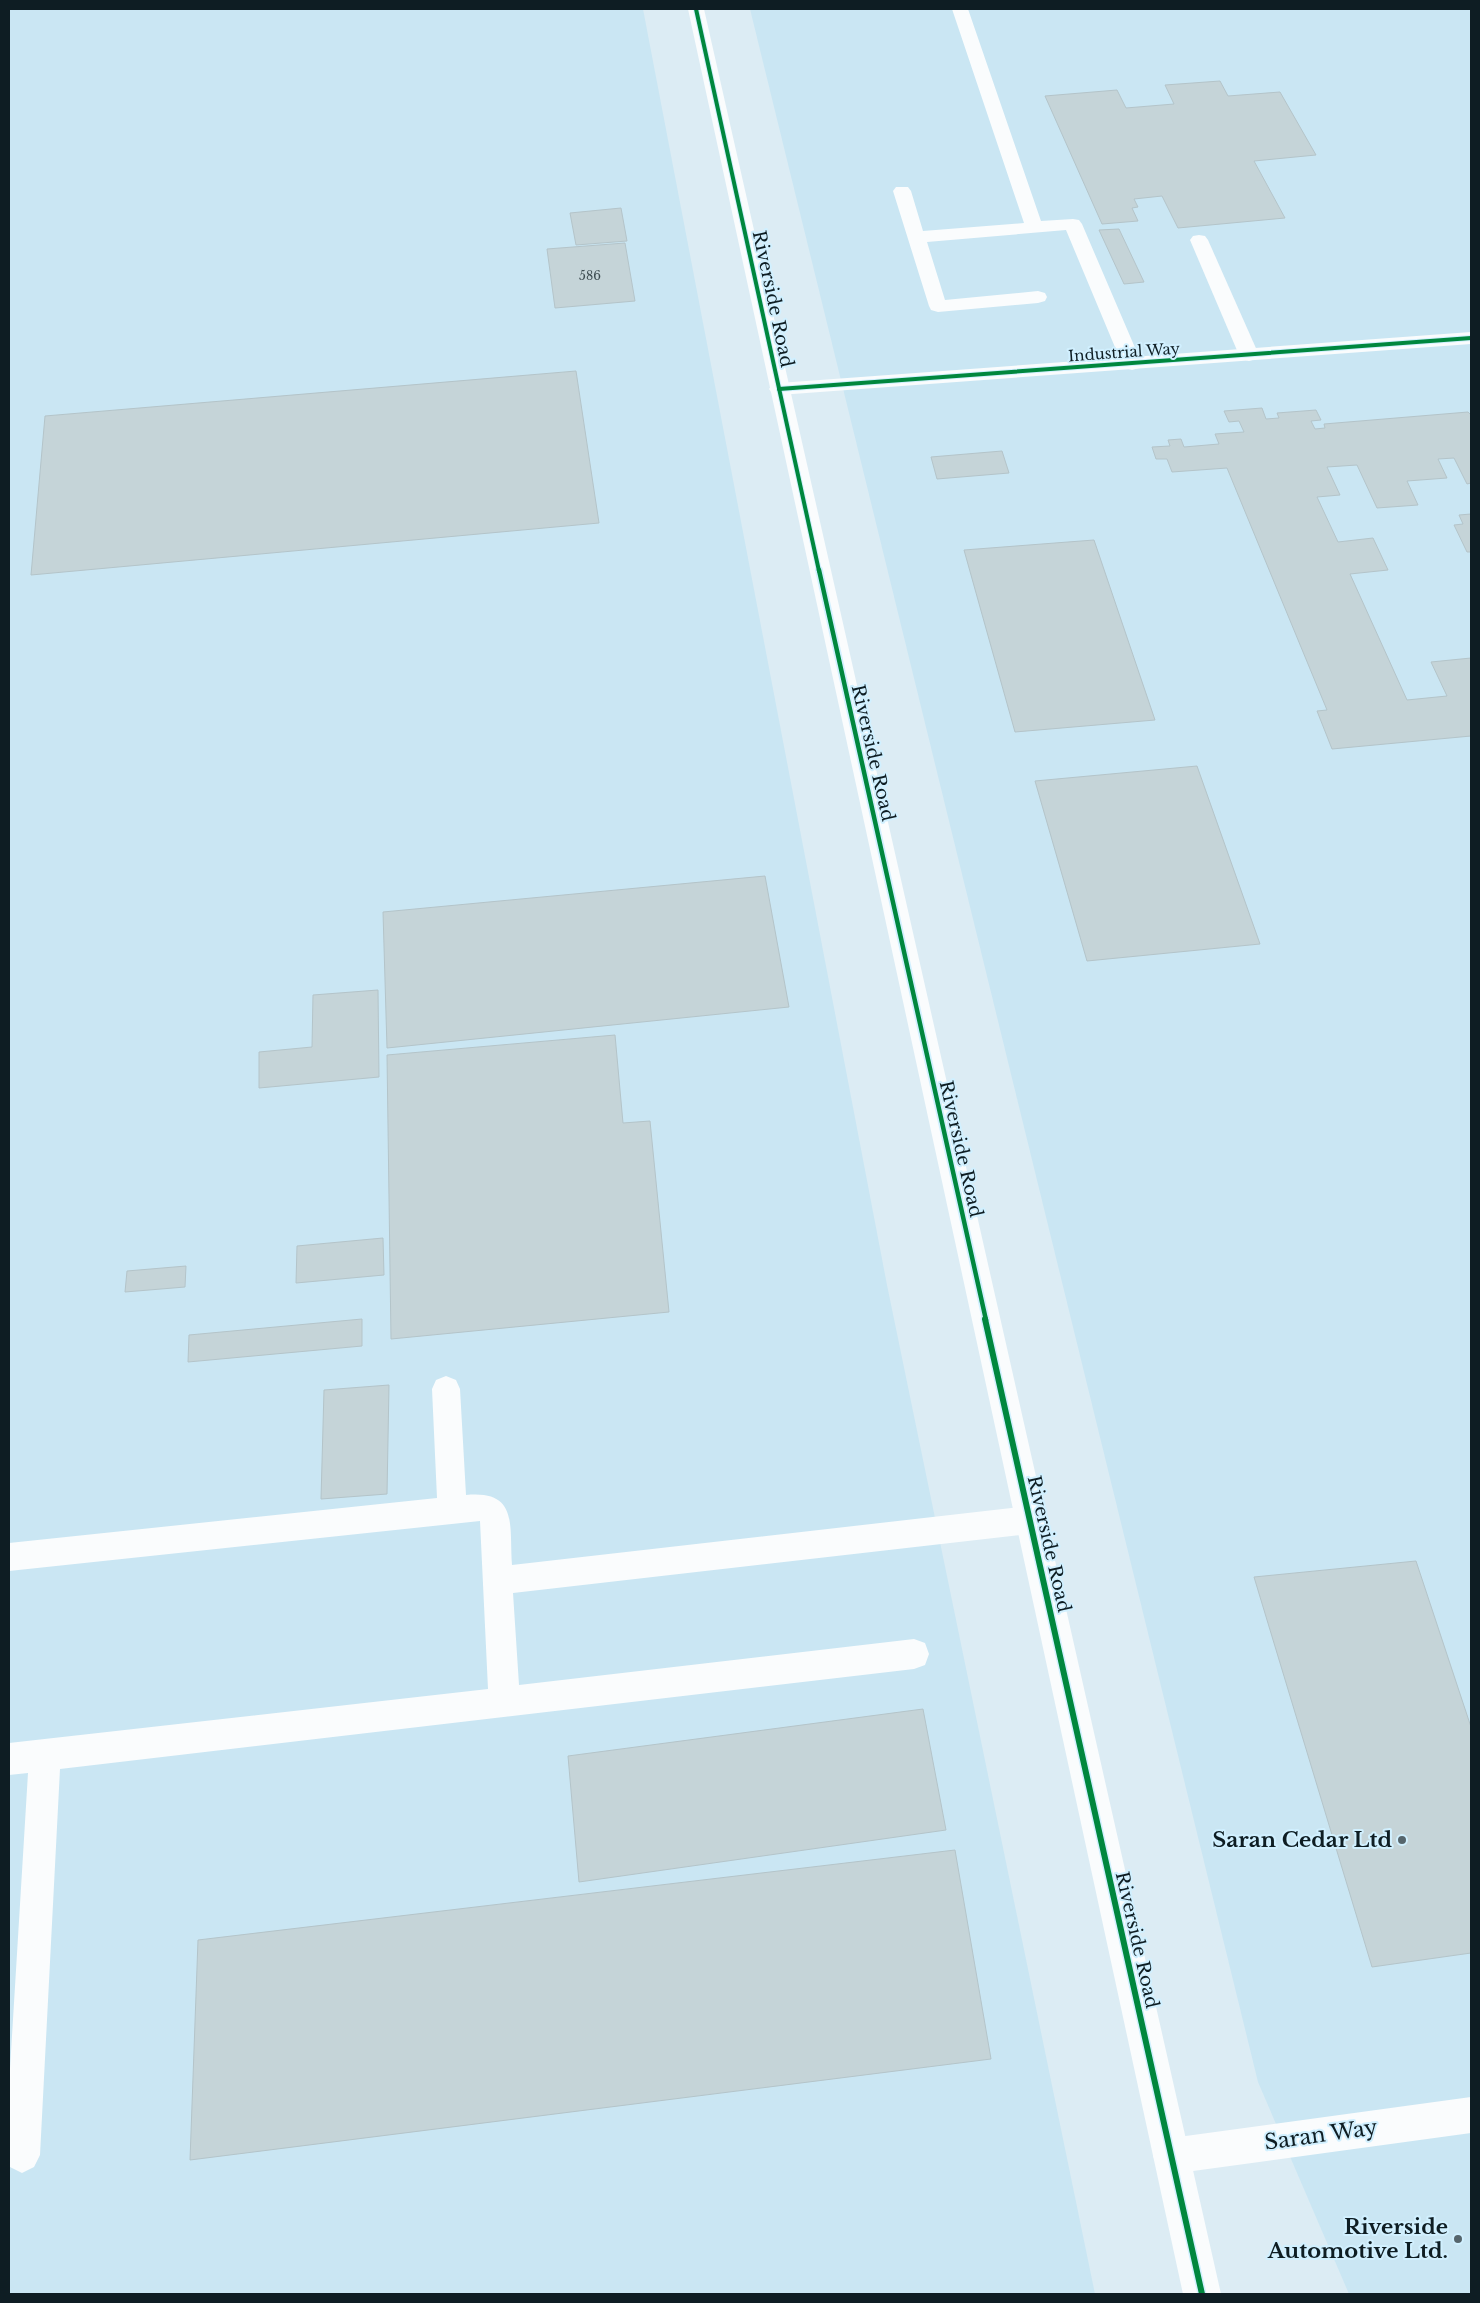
<svg xmlns="http://www.w3.org/2000/svg" width="1480" height="2303" font-family="'Libre Baskerville',serif">
  <style>
    .built { fill: #cae6f3 }
    .building { fill: #c5d4d8; stroke: #b4c4c9 }
    .lines { fill: none; stroke-linecap: round; stroke-linejoin: round }
    .service { fill: #fafcfd; fill-rule: evenodd }
    .minor { fill: #fafcfd; fill-rule: evenodd }
    .tertiary { fill: #fafcfd; fill-rule: evenodd }
    .cycleway-far2-casing { stroke: #d1f0ff; stroke-width: 6 }
    .cycleway-far1-casing { stroke: #d1f0ff; stroke-width: 8 }
    .cycleway-casing { stroke: #d1f0ff; stroke-width: 9 }
    .cycleway-far2 { stroke: #00873e; stroke-width: 4 }
    .cycleway-far1 { stroke: #00873e; stroke-width: 4.5 }
    .cycleway { stroke: #00873e; stroke-width: 6 }
    .poi-dot { fill: #56656c; stroke: #d1f0ff; stroke-width: 2 }
    .labels { text-anchor: middle; dominant-baseline: central; stroke-width: 4; stroke-linejoin: round; paint-order: stroke }
    .far-number-label { font-size: 12px; fill: #3e4d52 }
    .far-street-label { font-size: 15px; fill: #0e1d23; stroke: #d1f0ff }
    .street-label { font-size: 18px; fill: #0e1d23; stroke: #d1f0ff }
    .near-poi-label { font-size: 21px; font-weight: bold; fill: #0e1d23; stroke: #d1f0ff; text-anchor: end }
    .near-street-label { font-size: 21px; fill: #0e1d23; stroke: #d1f0ff }
  </style>
  <rect width="100%" height="100%" fill="#dcecf4"/>
  <g class="built">
    <path d="M 9,9 L 643,9 L 887,1285 L 1095,2294 L 9,2294 Z"/>
    <path d="M 750,9 L 1471,9 L 1471,2294 L 1349,2294 L 1258,2082 Z"/>
  </g>
  <g class="building">
    <path d="M 1220,81 L 1228,96 L 1280,92 L 1316,155 L 1254,161 L 1285,218 L 1178,228 L 1162,196 L 1134,199 L 1138,207 L 1132,208 L 1138,221 L 1102,224 L 1045,96 L 1117,90 L 1126,108 L 1174,104 L 1165,85 Z"/>
    <path d="M 621,208 L 627,241 L 576,245 L 570,213 Z"/>
    <path d="M 1119,229 L 1144,282 L 1124,284 L 1099,230 Z"/>
    <path d="M 625,243 L 635,301 L 555,308 L 547,249 Z"/>
    <path d="M 576,371 L 599,523 L 31,575 L 45,416 Z"/>
    <path d="M 1262,408 L 1266,419 L 1279,418 L 1277,413 L 1316,410 L 1321,420 L 1311,421 L 1315,429 L 1325,428 L 1324,424 L 1468,412 L 1471,415 L 1471,483 L 1467,484 L 1454,458 L 1438,459 L 1447,478 L 1407,481 L 1418,505 L 1377,508 L 1357,465 L 1327,467 L 1340,495 L 1317,497 L 1338,542 L 1373,538 L 1388,570 L 1350,574 L 1407,700 L 1447,696 L 1431,662 L 1471,658 L 1471,736 L 1332,749 L 1317,711 L 1327,710 L 1227,468 L 1172,472 L 1167,459 L 1156,459 L 1152,447 L 1170,446 L 1168,440 L 1181,439 L 1184,447 L 1219,444 L 1215,434 L 1244,432 L 1239,421 L 1229,422 L 1224,411 Z"/>
    <path d="M 1002,451 L 1009,473 L 937,479 L 931,457 Z"/>
    <path d="M 1471,514 L 1471,552 L 1467,552 L 1454,525 L 1463,524 L 1459,515 Z"/>
    <path d="M 1094,540 L 1155,720 L 1015,732 L 964,550 Z"/>
    <path d="M 1197,766 L 1260,944 L 1087,961 L 1035,781 Z"/>
    <path d="M 765,876 L 789,1007 L 387,1048 L 383,912 Z"/>
    <path d="M 378,990 L 379,1077 L 259,1088 L 259,1052 L 312,1047 L 313,995 Z"/>
    <path d="M 615,1035 L 623,1123 L 650,1121 L 669,1312 L 391,1339 L 387,1055 Z"/>
    <path d="M 383,1238 L 384,1275 L 296,1283 L 297,1246 Z"/>
    <path d="M 186,1266 L 185,1287 L 125,1292 L 127,1271 Z"/>
    <path d="M 362,1319 L 362,1346 L 188,1362 L 189,1335 Z"/>
    <path d="M 389,1385 L 387,1494 L 321,1499 L 324,1390 Z"/>
    <path d="M 1416,1561 L 1471,1727 L 1471,1953 L 1372,1967 L 1254,1577 Z"/>
    <path d="M 923,1709 L 946,1830 L 579,1882 L 568,1756 Z"/>
    <path d="M 955,1850 L 991,2059 L 190,2160 L 198,1940 Z"/>
  </g>
  <g class="lines">
    <g class="service">
      <path d="M 952,9 L 968,9 L 1041,221 L 1073,219 L 1079,220 L 1082,224 L 1142,364 L 1139,368 L 1132,370 L 1125,368 L 1122,364 L 1066,230 L 927,242 L 945,300 L 1038,291 L 1045,293 L 1047,297 L 1045,301 L 1038,303 L 938,312 L 931,310 L 929,306 L 893,191 L 896,187 L 908,187 L 911,191 L 923,231 L 1024,223 Z"/>
      <path d="M 1199,235 L 1205,236 L 1208,240 L 1259,355 L 1256,359 L 1249,361 L 1242,359 L 1239,355 L 1190,240 L 1193,236 Z"/>
      <path d="M 446,1376 L 456,1380 L 460,1389 L 466,1495 C 519,1490 509,1526 512,1565 L 1029,1506 L 1039,1510 L 1044,1520 L 1039,1530 L 1029,1534 L 513,1593 L 519,1685 L 914,1639 L 925,1643 L 929,1654 L 925,1665 L 914,1669 L 60,1769 L 40,2155 L 34,2167 L 22,2173 L 10,2167 L 9,2085 L 28,1773 L 9,1775 L 9,1743 L 488,1689 L 480,1521 L 9,1571 L 9,1543 L 437,1498 L 432,1389 L 436,1380 Z"/>
    </g>
    <g class="minor">
      <path d="M 1471,332 L 1471,344 L 779,395 L 772,393 L 769,389 L 772,385 L 779,383 Z"/>
      <path d="M 1471,2097 L 1471,2133 L 1171,2174 L 1158,2169 L 1153,2156 L 1158,2143 L 1171,2138 Z"/>
    </g>
    <path class="tertiary" d="M 688,9 L 704,9 L 1221,2294 L 1183,2294 Z"/>
    <g class="cycleway-far2-casing">
      <g id="cycleway-far2">
        <path d="M 696,9 L 819,571"/>
        <path d="M 779,389 L 1471,338"/>
      </g>
    </g>
    <g class="cycleway-far1-casing">
      <path id="cycleway-far1" d="M 819,570 L 986,1320"/>
    </g>
    <g class="cycleway-casing">
      <path id="cycleway" d="M 985,1319 L 1202,2294"/>
    </g>
    <use href="#cycleway-far2" class="cycleway-far2"/>
    <use href="#cycleway-far1" class="cycleway-far1"/>
    <use href="#cycleway" class="cycleway"/>
  </g>
  <g class="poi-dot">
    <circle cx="1402" cy="1840" r="5"/>
    <circle cx="1458" cy="2239" r="5"/>
  </g>
  <g class="labels">
    <g class="far-number-label">
      <text x="590" y="275">586</text>
    </g>
    <g class="far-street-label">
      <text transform="translate(1124 352) rotate(-4)">Industrial Way</text>
    </g>
    <g class="street-label">
      <text transform="translate(773 299) rotate(78)">Riverside Road</text>
      <text transform="translate(873 753) rotate(77)">Riverside Road</text>
      <text transform="translate(961 1149) rotate(77)">Riverside Road</text>
      <text transform="translate(1049 1544) rotate(77)">Riverside Road</text>
      <text transform="translate(1137 1940) rotate(77)">Riverside Road</text>
    </g>
    <g class="near-poi-label">
      <text x="1392" y="1840">Saran Cedar Ltd</text>
      <text x="1448" y="2227">Riverside<tspan x="1448" dy="24">Automotive Ltd.</tspan></text>
    </g>
    <g class="near-street-label">
      <text transform="translate(1321 2135) rotate(-8)">Saran Way</text>
    </g>
  </g>
  <rect width="1480" height="2303" fill="none" stroke="#0e1d23" stroke-width="20"/>
</svg>
